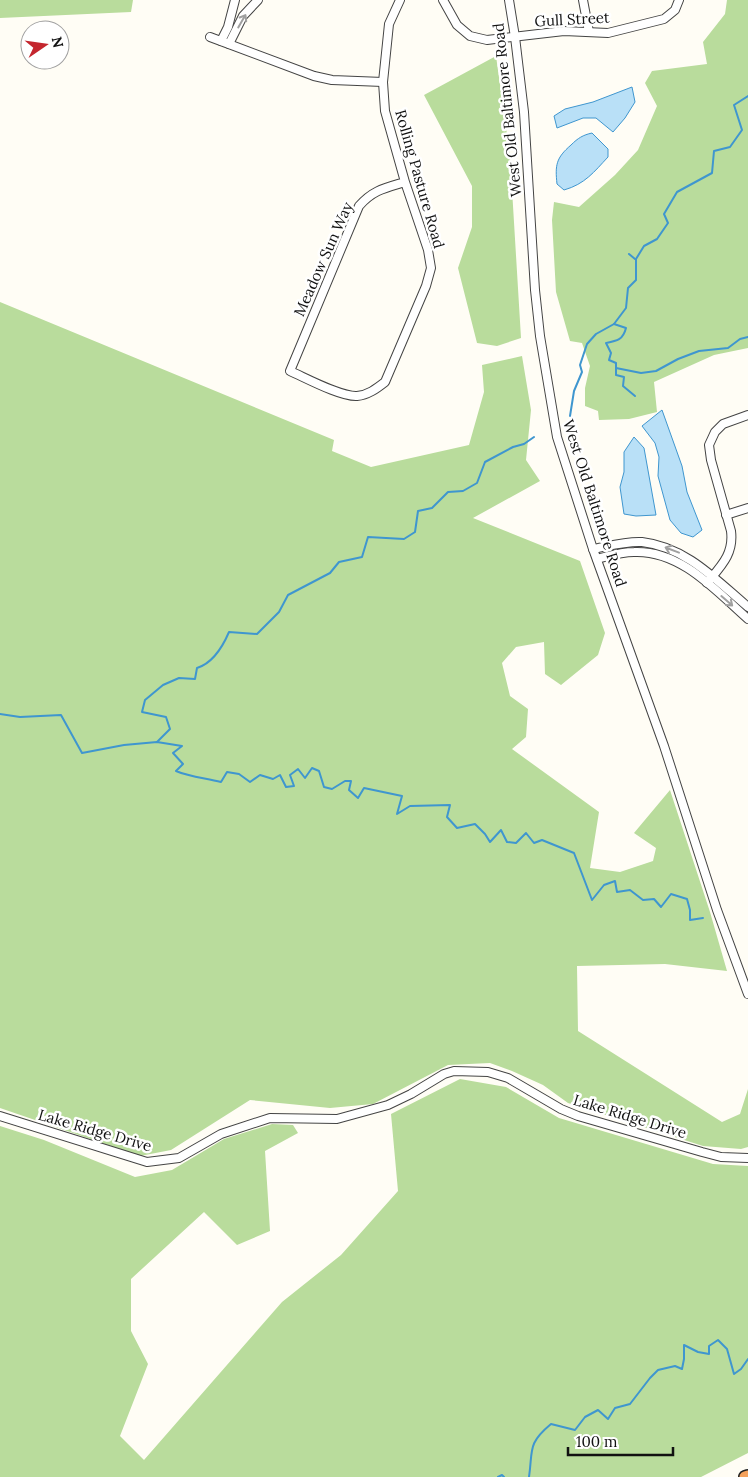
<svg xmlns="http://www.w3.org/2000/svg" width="748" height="1477" font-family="Lora,serif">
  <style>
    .forest { fill: #b9dc9c }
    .water { fill: #b9e0f7; stroke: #3f96cf }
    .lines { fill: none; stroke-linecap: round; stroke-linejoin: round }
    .stream { stroke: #3f96cf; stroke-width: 2 }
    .minor-casing { stroke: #444; stroke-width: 10 }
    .highway-casing { stroke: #222; stroke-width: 14 }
    .minor { stroke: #fff; stroke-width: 8 }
    .highway { stroke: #f5a25d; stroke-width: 11 }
    .oneway { stroke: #a0a0a0 }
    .labels { text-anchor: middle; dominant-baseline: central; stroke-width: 5; stroke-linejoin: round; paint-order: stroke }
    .street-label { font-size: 15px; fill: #111; stroke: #fff }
  </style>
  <rect width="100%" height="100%" fill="#fffdf5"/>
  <g class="forest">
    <path d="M 0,0 L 133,0 L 131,12 L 0,18 Z"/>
    <path d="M 727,0 L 748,0 L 748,348 L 714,355 L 654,382 L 657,412 L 629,419 L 599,420 L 598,411 L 585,406 L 585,388 L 590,366 L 582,343 L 570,341 L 556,292 L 552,220 L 554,202 L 579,207 L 615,175 L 638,150 L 657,106 L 645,83 L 652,71 L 707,64 L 703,42 L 725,14 Z"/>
    <path d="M 496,56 L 510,156 L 521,338 L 497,346 L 477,343 L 458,268 L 472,227 L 472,186 L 424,95 Z"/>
    <path d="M 0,302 L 334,440 L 332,451 L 371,467 L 469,445 L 484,392 L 482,365 L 522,356 L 531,410 L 526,460 L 540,481 L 473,518 L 580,561 L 605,633 L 598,655 L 561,685 L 545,674 L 544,642 L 516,647 L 502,663 L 510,696 L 528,709 L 526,737 L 512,749 L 599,812 L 590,868 L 620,872 L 653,861 L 656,848 L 634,833 L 670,790 L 710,912 L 727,971 L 665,964 L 577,966 L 578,1031 L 722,1122 L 740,1114 L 748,1089 L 748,1147 L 741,1149 L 703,1146 L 568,1103 L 543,1085 L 512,1071 L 490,1063 L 448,1065 L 373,1104 L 330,1108 L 250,1100 L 171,1150 L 140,1156 L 0,1108 Z"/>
    <path d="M 460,1079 L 506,1087 L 559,1118 L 713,1164 L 748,1166 L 748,1453 L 701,1477 L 0,1477 L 0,1126 L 44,1140 L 135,1177 L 172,1170 L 224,1139 L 272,1124 L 293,1125 L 298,1133 L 265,1151 L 270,1231 L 237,1245 L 204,1212 L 131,1279 L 131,1331 L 148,1364 L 120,1436 L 144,1460 L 282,1302 L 341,1255 L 398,1191 L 391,1114 Z"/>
  </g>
  <g class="water">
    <path d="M 632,87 L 635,102 L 625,118 L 613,132 L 596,118 L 583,118 L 557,128 L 554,116 L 565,109 L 593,102 Z"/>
    <path d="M 592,133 L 608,149 L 608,157 C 594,172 585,184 564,190 L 557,184 C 555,165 556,158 571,145 C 578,138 583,135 592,133 Z"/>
    <path d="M 662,410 L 682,466 L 687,492 L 702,530 L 693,537 L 681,533 L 670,520 L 658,476 L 659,457 L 655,443 L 642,426 Z"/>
    <path d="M 634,437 L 644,448 L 656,515 L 636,516 L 624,514 L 620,487 L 624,472 L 624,452 Z"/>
  </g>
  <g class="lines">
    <g class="stream">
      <path d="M 629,254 L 635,259"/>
      <path d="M 614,324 L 626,328 C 623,340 617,341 606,343 L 611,353 L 609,360 L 616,363 L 616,375 L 624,377 L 623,386 L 635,396"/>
      <path d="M 616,368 L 641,373 L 656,371 L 678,359 L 699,351 L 728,348 L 740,339 L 748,337"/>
      <path d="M 570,416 L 574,391 L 582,372 L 580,365 L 587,344 L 596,334 L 614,324 L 626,308 L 628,288 L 636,280 L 636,259 L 644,246 L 657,239 L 668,223 L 664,214 L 677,192 L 712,173 L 714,151 L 730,147 L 742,130 L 734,105 L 748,96"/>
      <path d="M 0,714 L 20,717 L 61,715 L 82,753 L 124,745 L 157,742 L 182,746 L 173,753 L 183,764 L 176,771 C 190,777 205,778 221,782 L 227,772 L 239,774 L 250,782 L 260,775 L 273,779 L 280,775 L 286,787 L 294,786 L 290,775 L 298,769 L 305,778 L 312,768 L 319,771 L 324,787 L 332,789 L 345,781 L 351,781 L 349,790 L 358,798 L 364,788 L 402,796 L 397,814 L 410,806 L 450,805 L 447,817 L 457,828 L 475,824 L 485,834 L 490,842 L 501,830 L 507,842 L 516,843 L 526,833 L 534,843 L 542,840 L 574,853 L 592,900 L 604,885 L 615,881 L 617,892 L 630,890 L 643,900 L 654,899 L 661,907 L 671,894 L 687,899 L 690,910 L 690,920 L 703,918"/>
      <path d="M 157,742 L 170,729 L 166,717 L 142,712 L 145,700 L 163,685 L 179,678 L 195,679 L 197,668 C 213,663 223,646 229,632 L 257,634 L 279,612 L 288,595 L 330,573 L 339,562 L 362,557 L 368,537 L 404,539 L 415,532 L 418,511 L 432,508 L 448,492 L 463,491 L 477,483 L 485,462 L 513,447 L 524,444 L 534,437"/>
      <path d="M 498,1477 L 502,1475 L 504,1477"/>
      <path d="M 529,1477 C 533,1450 527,1444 551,1424 L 575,1430 L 585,1417 L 598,1410 L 608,1419 L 615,1408 L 630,1404 L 650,1378 L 658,1370 L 675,1366 L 682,1369 L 684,1359 L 684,1345 L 698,1352 L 709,1354 L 709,1346 L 718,1340 L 727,1349 L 734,1374 L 741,1369 L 748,1359"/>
    </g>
    <g class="minor-casing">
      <g id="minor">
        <path d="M 400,0 L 389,24 L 383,82 L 385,111 L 405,182 L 428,250 L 431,268 L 426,286 L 385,382 C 376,389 368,395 357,396 C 341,397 306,378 290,371 L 359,206 C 373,190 385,188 405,182"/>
        <path d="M 443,0 L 457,25 L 470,36 L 487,40 L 564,31 L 608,33 L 664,19 L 675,10 L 679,0"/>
        <path d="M 509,0 L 515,37 L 524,112 L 535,290 L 540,336 L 557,437 L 593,549 L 664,746 L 717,910 L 748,994"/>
        <path d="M 583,0 L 589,32"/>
        <path d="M 210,37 L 314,76 L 332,80 L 383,82"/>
        <path d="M 221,41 L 228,27 L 235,0"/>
        <path d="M 229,44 L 243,16 L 258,0"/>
        <path d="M 726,515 L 748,508"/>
        <path d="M 593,549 C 609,546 626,541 642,542 C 686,547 716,580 748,607"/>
        <path d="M 597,559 C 609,556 621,552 634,552 C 681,550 716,591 748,619"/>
        <path d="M 707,583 C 721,566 734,554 731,531 L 711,460 L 709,445 L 715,432 L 723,424 L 748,415"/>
        <path d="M 0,1116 L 147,1162 L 179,1158 L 221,1134 L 270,1118 L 337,1119 L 388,1105 L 411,1094 L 444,1074 L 454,1071 L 488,1072 L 508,1078 L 561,1109 L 578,1116 L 702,1152 L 721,1157 L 748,1158"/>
      </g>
    </g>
    <g class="highway-casing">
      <path id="highway" d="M 745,1477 L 748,1476"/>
    </g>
    <use href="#minor" class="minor"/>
    <use href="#highway" class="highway"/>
  </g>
  <defs><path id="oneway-shaft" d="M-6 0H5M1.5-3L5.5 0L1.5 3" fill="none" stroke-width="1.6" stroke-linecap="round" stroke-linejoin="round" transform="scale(1.25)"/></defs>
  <g class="oneway">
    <use href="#oneway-shaft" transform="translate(242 21) rotate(-60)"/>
    <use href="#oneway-shaft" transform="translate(672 550) rotate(-159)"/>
    <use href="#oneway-shaft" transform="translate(727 601) rotate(41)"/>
  </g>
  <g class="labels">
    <g class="street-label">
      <text transform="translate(572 19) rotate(-3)">Gull Street</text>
      <text transform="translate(507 110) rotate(-96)">West Old Baltimore Road</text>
      <text transform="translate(420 179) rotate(74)">Rolling Pasture Road</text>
      <text transform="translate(323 259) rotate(-66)">Meadow Sun Way</text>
      <text transform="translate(595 503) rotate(72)">West Old Baltimore Road</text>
      <text transform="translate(630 1116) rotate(17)">Lake Ridge Drive</text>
      <text transform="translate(95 1130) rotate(16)">Lake Ridge Drive</text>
    </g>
  </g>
  <g transform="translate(45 45) rotate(77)"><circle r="24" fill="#ffffff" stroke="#a0a0a0"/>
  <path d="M0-4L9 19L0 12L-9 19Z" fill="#c4262e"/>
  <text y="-8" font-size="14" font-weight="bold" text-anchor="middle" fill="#111111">N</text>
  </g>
  <path d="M568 1447v8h105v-8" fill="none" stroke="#111111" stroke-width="2.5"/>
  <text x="576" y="1447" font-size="15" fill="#111111" stroke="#ffffff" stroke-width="4" paint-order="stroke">100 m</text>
</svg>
